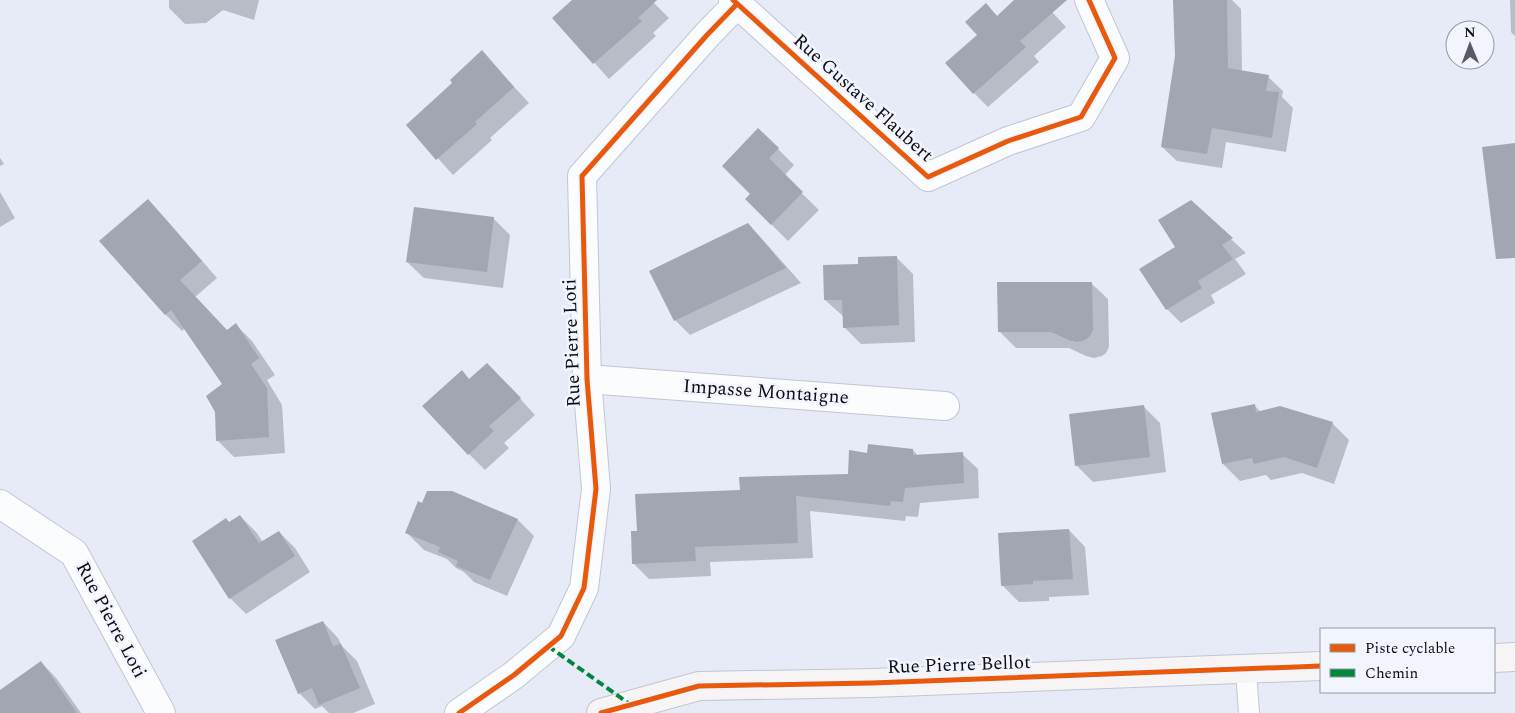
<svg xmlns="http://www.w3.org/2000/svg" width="1515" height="713" font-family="Spectral,serif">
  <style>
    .shadow { fill: #0003 }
    .building { fill: #a2a6b3 }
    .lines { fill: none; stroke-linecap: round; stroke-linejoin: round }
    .lane-casing { stroke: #c3c6d0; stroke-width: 22 }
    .street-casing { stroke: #c3c6d0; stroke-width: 30 }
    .secondary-casing { stroke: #c3c6d0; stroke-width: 30 }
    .lane { stroke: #fbfcfe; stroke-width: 20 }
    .street { stroke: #fbfcfe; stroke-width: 28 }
    .secondary { stroke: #f6f4f5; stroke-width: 28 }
    .quiet { stroke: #00873e; stroke-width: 4; stroke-dasharray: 8 4; stroke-linecap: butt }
    .cycleway-casing { stroke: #f2f5fe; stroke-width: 8 }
    .cycleway { stroke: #e8590c; stroke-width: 5 }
    .labels { text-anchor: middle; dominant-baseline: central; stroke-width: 5; stroke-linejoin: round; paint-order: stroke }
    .street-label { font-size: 19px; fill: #0b0d14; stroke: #f2f5fe }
  </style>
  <rect width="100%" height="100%" fill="#e7ebf8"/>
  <g class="shadow">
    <path d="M 169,0 L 259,0 L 254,20 L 223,10 L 206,23 L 185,24 L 169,8 Z"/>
    <path d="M 573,0 L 651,0 L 669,18 L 653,33 L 656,36 L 609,79 L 554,18 Z"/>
    <path d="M 1016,0 L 1041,0 L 1066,27 L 1034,56 L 1039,62 L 988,107 L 974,93 L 978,35 L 986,5 L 998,17 Z"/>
    <path d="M 1174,0 L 1232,0 L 1241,9 L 1242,72 L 1268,77 L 1283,91 L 1282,97 L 1293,108 L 1286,152 L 1226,142 L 1222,168 L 1177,161 L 1162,147 L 1176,56 Z"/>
    <path d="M 1510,0 L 1515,0 L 1515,36 L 1511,32 Z"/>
    <path d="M 497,68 L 529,103 L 490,138 L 492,140 L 453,175 L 408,125 Z"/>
    <path d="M 758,129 L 794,165 L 784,176 L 819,210 L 788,241 L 746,199 L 752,194 Z"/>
    <path d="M 0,158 L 4,164 L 0,166 Z"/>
    <path d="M 0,192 L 15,218 L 0,227 Z"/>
    <path d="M 148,200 L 164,217 L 217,278 L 195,297 L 227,331 L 236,325 L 252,341 L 275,375 L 267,380 L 282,405 L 285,453 L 234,457 L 217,440 L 224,384 L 185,328 L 182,331 L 166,315 L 101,241 Z"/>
    <path d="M 1191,202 L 1246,253 L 1235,259 L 1246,274 L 1211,295 L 1215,303 L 1181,323 L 1167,309 L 1141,269 L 1177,247 Z"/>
    <path d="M 493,218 L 510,235 L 503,288 L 424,278 L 407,262 Z"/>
    <path d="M 748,224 L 763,240 L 801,283 L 690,335 L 675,320 Z"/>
    <path d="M 896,257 L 913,274 L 915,342 L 861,344 L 844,327 L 843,316 L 825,300 L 859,265 Z"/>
    <path d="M 1091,283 L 1108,299 L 1109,347 L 1106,353 L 1102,356 L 1094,358 L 1086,356 L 1069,348 L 1016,348 L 999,331 Z"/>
    <path d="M 470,380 L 503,380 L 535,415 L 504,443 L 509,448 L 485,470 L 469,454 Z"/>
    <path d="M 1254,405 L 1261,412 L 1332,423 L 1349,440 L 1334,484 L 1302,473 L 1271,480 L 1266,475 L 1240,481 L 1223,464 L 1212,414 Z"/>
    <path d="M 1143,406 L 1160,423 L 1166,472 L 1093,482 L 1076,465 Z"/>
    <path d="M 913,450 L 918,456 L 962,454 L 978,469 L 979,498 L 920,503 L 918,517 L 906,516 L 905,521 L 810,511 L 813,558 L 710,562 L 711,576 L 649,579 L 633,563 L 638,532 L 741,491 L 849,475 L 868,454 Z"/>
    <path d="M 240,516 L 256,532 L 263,542 L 279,532 L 295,548 L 310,572 L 246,614 L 230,598 L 229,523 Z"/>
    <path d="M 518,520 L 534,536 L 507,596 L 474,582 L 464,572 L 456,568 L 447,559 L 424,550 L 407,533 Z"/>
    <path d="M 1069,530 L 1085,547 L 1089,595 L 1049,597 L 1049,601 L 1019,602 L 1003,586 Z"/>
    <path d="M 323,622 L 338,638 L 342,646 L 357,661 L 375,704 L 353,713 L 329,713 L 322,706 L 315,709 L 299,693 Z"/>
    <path d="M 41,662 L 57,679 L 81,713 L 0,713 L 0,691 Z"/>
  </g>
  <g class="building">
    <path d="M 572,0 L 657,0 L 638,18 L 642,21 L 593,64 L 552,18 Z"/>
    <path d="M 1014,0 L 1067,0 L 1020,41 L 1026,47 L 973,94 L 945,63 L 977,35 L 965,22 L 986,3 L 997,16 Z"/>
    <path d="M 1173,0 L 1227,0 L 1228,68 L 1269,75 L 1266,91 L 1279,92 L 1272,138 L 1212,128 L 1207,154 L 1161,147 L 1175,56 Z"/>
    <path d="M 482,50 L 514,87 L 475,122 L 477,124 L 436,160 L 406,125 L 452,83 L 450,80 Z"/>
    <path d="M 758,128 L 779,148 L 769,158 L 803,192 L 771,225 L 745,199 L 750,194 L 722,166 Z"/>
    <path d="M 1515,143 L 1515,258 L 1496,259 L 1482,147 Z"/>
    <path d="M 148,199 L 202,261 L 180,280 L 227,330 L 236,323 L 259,358 L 251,364 L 267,388 L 269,437 L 216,441 L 215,412 L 206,396 L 222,384 L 171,310 L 165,315 L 99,241 Z"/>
    <path d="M 1191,200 L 1233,238 L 1222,245 L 1233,259 L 1198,281 L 1202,288 L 1166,310 L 1139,269 L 1175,247 L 1158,220 Z"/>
    <path d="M 414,207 L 494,217 L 487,272 L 406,262 Z"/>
    <path d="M 748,223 L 786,268 L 674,321 L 649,271 Z"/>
    <path d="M 897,256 L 899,325 L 843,328 L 842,300 L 824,300 L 823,265 L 858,264 L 858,257 Z"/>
    <path d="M 997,282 L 1092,282 L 1093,321 L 1093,330 L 1090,336 L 1085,340 L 1077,342 L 1069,340 L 1051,332 L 998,332 Z"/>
    <path d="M 487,363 L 521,398 L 489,426 L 494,431 L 468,455 L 422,406 L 462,370 L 469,379 Z"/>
    <path d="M 1255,404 L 1256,412 L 1280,406 L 1333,422 L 1317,468 L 1284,457 L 1254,464 L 1252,458 L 1222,464 L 1211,413 Z"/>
    <path d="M 1144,405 L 1150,457 L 1075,466 L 1069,414 Z"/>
    <path d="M 868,444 L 913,449 L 913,455 L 963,452 L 964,483 L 905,488 L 903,502 L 891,501 L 890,506 L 796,496 L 798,543 L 695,547 L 696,561 L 632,564 L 631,531 L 637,531 L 635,494 L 740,490 L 739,477 L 848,474 L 849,450 L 867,453 Z"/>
    <path d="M 427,491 L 452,491 L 518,519 L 490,580 L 456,566 L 458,561 L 438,552 L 440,547 L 405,533 L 418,501 L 422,503 Z"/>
    <path d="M 240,515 L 259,543 L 279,531 L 295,556 L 229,599 L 192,541 L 226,518 L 229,522 Z"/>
    <path d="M 1069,529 L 1073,579 L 1033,581 L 1033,584 L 1001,586 L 998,533 Z"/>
    <path d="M 323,621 L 333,646 L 341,644 L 360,688 L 319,705 L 312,688 L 298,694 L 275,640 Z"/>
    <path d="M 41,661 L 77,713 L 0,713 L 0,690 Z"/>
  </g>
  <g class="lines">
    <g class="lane-casing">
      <path id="lane" d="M 1246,670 L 1249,713"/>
    </g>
    <g class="street-casing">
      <g id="street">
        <path d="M 733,0 L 928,177 L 1008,141 L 1081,117 L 1115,58 L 1089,0"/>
        <path d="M 587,379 L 945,406"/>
        <path d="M 0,504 L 74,553 L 161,713"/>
        <path d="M 459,713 L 514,675 L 561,636 L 584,588 L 596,489 L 587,379 L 582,176 L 707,35 L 737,4"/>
      </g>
    </g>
    <g class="secondary-casing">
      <g id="secondary">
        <path d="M 1494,658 L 1515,657"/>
        <path d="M 601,713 L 699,686 L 872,683 L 1321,666"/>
      </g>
    </g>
    <use href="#lane" class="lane"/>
    <use href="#street" class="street"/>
    <use href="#secondary" class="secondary"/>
    <path class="quiet" d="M 548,646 L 631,705"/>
    <g class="cycleway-casing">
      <g id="cycleway">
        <path d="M 733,0 L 928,177 L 1008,141 L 1081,117 L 1115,58 L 1089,0"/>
        <path d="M 459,713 L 514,675 L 561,636 L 584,588 L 596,489 L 587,379 L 582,176 L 707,35 L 737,4"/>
        <path d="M 601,713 L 699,686 L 872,683 L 1321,666"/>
      </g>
    </g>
    <use href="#cycleway" class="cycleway"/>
  </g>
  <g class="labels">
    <g class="street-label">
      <text transform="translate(863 98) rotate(42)">Rue Gustave Flaubert</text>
      <text transform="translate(572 343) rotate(-92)">Rue Pierre Loti</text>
      <text transform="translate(766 392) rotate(4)">Impasse Montaigne</text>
      <text transform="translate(111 620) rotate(62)">Rue Pierre Loti</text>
      <text transform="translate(959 665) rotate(-2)">Rue Pierre Bellot</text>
    </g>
  </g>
  <rect x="1320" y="628" width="175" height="65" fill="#f2f5fe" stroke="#9698a0"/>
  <rect x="1330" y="644" width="25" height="8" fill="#e8590c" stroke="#9698a0"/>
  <text x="1365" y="653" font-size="15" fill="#0b0d14">Piste cyclable</text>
  <rect x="1330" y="669" width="25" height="8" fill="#00873e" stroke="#9698a0"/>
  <text x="1365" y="678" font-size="15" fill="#0b0d14">Chemin</text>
  <g transform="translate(1470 45) rotate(359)"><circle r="24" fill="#f2f5fe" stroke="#9698a0"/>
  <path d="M0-4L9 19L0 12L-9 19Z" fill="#585b64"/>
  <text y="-8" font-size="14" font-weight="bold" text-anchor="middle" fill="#0b0d14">N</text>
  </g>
</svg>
